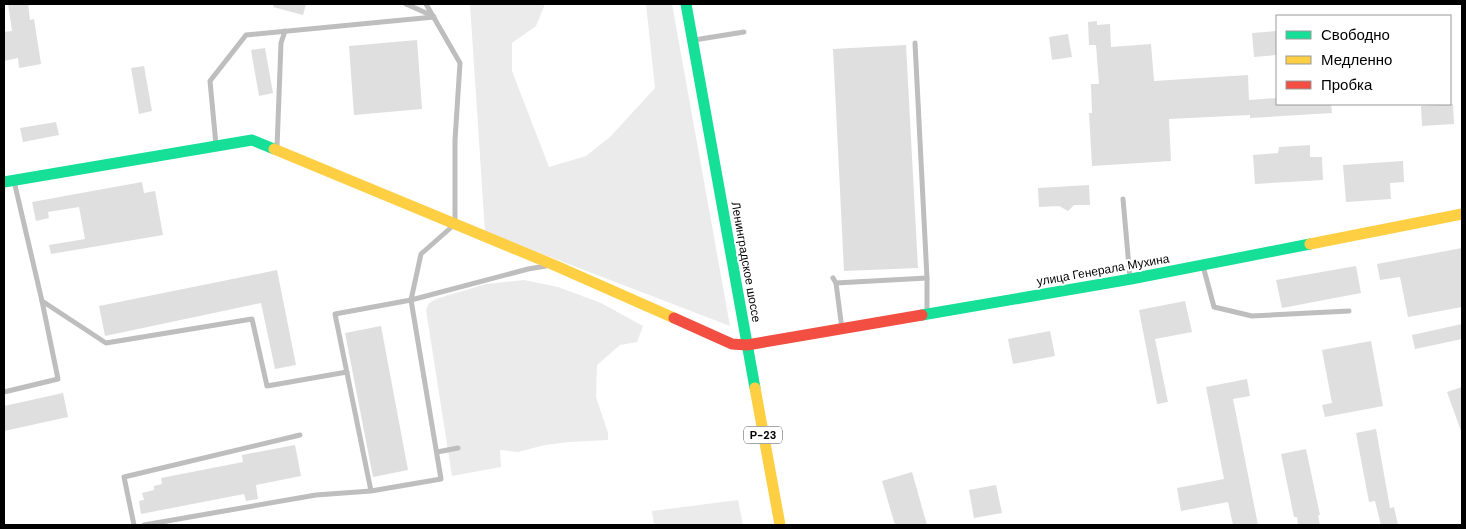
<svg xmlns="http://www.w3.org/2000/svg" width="1466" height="529" font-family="'DM Sans',sans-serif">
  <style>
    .green { fill: #ebebeb }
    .building { fill: #dfdfdf }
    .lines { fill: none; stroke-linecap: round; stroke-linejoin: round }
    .lane { stroke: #bebebe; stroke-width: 5 }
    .fast { stroke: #16e098; stroke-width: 11 }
    .slow { stroke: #ffcf43; stroke-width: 11 }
    .jam { stroke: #f24e42; stroke-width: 11 }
    .labels { text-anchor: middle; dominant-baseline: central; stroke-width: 4; stroke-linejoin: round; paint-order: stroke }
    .shield { fill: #fff; stroke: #4c4c4c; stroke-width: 1 }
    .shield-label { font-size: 11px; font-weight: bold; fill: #000 }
    .street-label { font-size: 12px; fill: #000; stroke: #fff }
  </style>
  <rect width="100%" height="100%" fill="#fff"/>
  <g class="green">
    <path d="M 470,4 L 545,4 L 536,26 L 512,43 L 512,71 L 549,167 L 586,156 L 610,137 L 655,88 L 646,4 L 672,4 L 730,326 L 485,232 Z"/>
    <path d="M 524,280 L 558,287 L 601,303 L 643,326 L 637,342 L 620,345 L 597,365 L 596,397 L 608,433 L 608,440 L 569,442 L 545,445 L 518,452 L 500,450 L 501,467 L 452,476 L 426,310 L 429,303 L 436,299 L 486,284 Z"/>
    <path d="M 738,500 L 743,525 L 654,525 L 652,511 Z"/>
  </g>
  <g class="building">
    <path d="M 8,4 L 28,4 L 30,20 L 34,19 L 41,64 L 19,68 L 18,58 L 4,61 L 4,32 L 12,31 Z"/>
    <path d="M 274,4 L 306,4 L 303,15 L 273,7 Z"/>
    <path d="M 1097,21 L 1097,25 L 1110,24 L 1111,47 L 1151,44 L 1154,81 L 1248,75 L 1249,100 L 1277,98 L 1277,104 L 1331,104 L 1332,113 L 1250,118 L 1250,115 L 1169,119 L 1171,161 L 1092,166 L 1089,113 L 1092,113 L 1091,84 L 1099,84 L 1096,45 L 1089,45 L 1088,22 Z"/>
    <path d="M 1277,31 L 1277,55 L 1254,57 L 1252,33 Z"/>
    <path d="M 1068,34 L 1072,57 L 1052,60 L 1049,37 Z"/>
    <path d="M 417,40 L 422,109 L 354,115 L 349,46 Z"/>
    <path d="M 906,45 L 918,268 L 844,271 L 833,49 Z"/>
    <path d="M 265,48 L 273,93 L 259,96 L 251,50 Z"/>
    <path d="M 144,66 L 152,111 L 139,114 L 131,68 Z"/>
    <path d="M 1453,104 L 1454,124 L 1422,126 L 1421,106 Z"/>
    <path d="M 56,122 L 59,135 L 23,142 L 20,128 Z"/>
    <path d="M 1310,145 L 1310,157 L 1322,157 L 1323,180 L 1255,184 L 1253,155 L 1278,153 L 1279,147 Z"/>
    <path d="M 1403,161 L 1404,182 L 1390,183 L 1391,199 L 1346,202 L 1343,165 Z"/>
    <path d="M 142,182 L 144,193 L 155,191 L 163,235 L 51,254 L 49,245 L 85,239 L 79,207 L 48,212 L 49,218 L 36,221 L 32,202 Z"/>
    <path d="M 1089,185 L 1090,205 L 1074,205 L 1068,211 L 1059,206 L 1039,207 L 1038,188 Z"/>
    <path d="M 1462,248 L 1462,307 L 1408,317 L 1400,277 L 1380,280 L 1377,264 Z"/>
    <path d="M 1356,266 L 1361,293 L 1282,308 L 1276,280 Z"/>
    <path d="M 277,270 L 296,365 L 275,369 L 261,303 L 105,336 L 99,306 Z"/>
    <path d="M 1185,301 L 1192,332 L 1155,339 L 1168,402 L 1157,404 L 1139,310 Z"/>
    <path d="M 1462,324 L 1462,339 L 1415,349 L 1412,335 Z"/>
    <path d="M 381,326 L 408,470 L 373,477 L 345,333 Z"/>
    <path d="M 1050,331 L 1055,356 L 1013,364 L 1008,339 Z"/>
    <path d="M 1371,341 L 1383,406 L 1325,417 L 1322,405 L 1332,403 L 1322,350 Z"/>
    <path d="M 1247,379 L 1250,396 L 1233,399 L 1258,525 L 1233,525 L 1228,502 L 1181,511 L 1177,488 L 1224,479 L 1206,387 Z"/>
    <path d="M 1462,387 L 1462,430 L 1461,431 L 1447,392 Z"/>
    <path d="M 63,393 L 68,417 L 4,431 L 4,406 Z"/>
    <path d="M 1376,429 L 1390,508 L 1394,507 L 1398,525 L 1381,525 L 1375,501 L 1369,502 L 1356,433 Z"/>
    <path d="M 295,445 L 301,476 L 256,485 L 258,499 L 246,501 L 244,494 L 141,514 L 139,501 L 144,500 L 142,493 L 154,490 L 154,486 L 162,484 L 161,478 L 243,462 L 242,455 Z"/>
    <path d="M 1306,449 L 1320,515 L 1318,515 L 1320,525 L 1298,525 L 1297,517 L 1294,517 L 1281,454 Z"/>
    <path d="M 912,472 L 927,525 L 895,525 L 882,481 Z"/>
    <path d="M 996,485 L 1002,513 L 974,518 L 969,490 Z"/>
  </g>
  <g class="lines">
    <g class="lane">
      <path d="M 406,4 L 433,16"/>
      <path d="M 426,4 L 460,63 L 455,140 L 455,224 L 421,254 L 411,300 L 528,269 L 546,266"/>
      <path d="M 694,40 L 744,32"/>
      <path d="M 915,43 L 927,278 L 927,313"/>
      <path d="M 216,145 L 210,81 L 246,35 L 434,17"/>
      <path d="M 277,148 L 281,43 L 285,31"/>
      <path d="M 14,181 L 42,301 L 106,343 L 252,319 L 267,386 L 347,372"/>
      <path d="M 1123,199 L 1130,278"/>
      <path d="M 1203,266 L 1214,307 L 1252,316 L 1349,311"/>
      <path d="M 833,278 L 836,283 L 842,329"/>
      <path d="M 836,283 L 927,278"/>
      <path d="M 4,392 L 58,379 L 42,301"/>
      <path d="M 437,452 L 458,448"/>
      <path d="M 134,525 L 124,477 L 300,435"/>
      <path d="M 144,525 L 316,495 L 371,491 L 441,479 L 411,300 L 335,314 L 371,491"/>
    </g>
    <g class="fast">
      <path d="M 686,4 L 755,388"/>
      <path d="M 4,182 L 252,140 L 274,149"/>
      <path d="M 922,315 L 1131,279 L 1310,244"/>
    </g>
    <g class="slow">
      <path d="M 274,149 L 554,265 L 674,318"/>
      <path d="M 1310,244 L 1462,214"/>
      <path d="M 755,388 L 780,525"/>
    </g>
    <path class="jam" d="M 674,318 L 732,344 L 747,345 L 922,315"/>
  </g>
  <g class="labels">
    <rect class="shield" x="744" y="426.5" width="38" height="17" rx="4"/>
    <g class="shield-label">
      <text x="763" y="435">Р-23</text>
    </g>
    <g class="street-label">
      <text transform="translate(746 262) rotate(80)">Ленинградское шоссе</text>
      <text transform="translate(1103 270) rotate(-10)">улица Генерала Мухина</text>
    </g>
  </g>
  <rect width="1466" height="529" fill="none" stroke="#000000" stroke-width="10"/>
  <rect x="1276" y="15" width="175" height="90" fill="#ffffff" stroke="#999999"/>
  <rect x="1286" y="31" width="25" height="8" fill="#16e098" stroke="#999999"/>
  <text x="1321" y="40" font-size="15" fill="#000000">Свободно</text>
  <rect x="1286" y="56" width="25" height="8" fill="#ffcf43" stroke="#999999"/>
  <text x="1321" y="65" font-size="15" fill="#000000">Медленно</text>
  <rect x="1286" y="81" width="25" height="8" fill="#f24e42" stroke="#999999"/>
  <text x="1321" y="90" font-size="15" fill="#000000">Пробка</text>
</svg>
